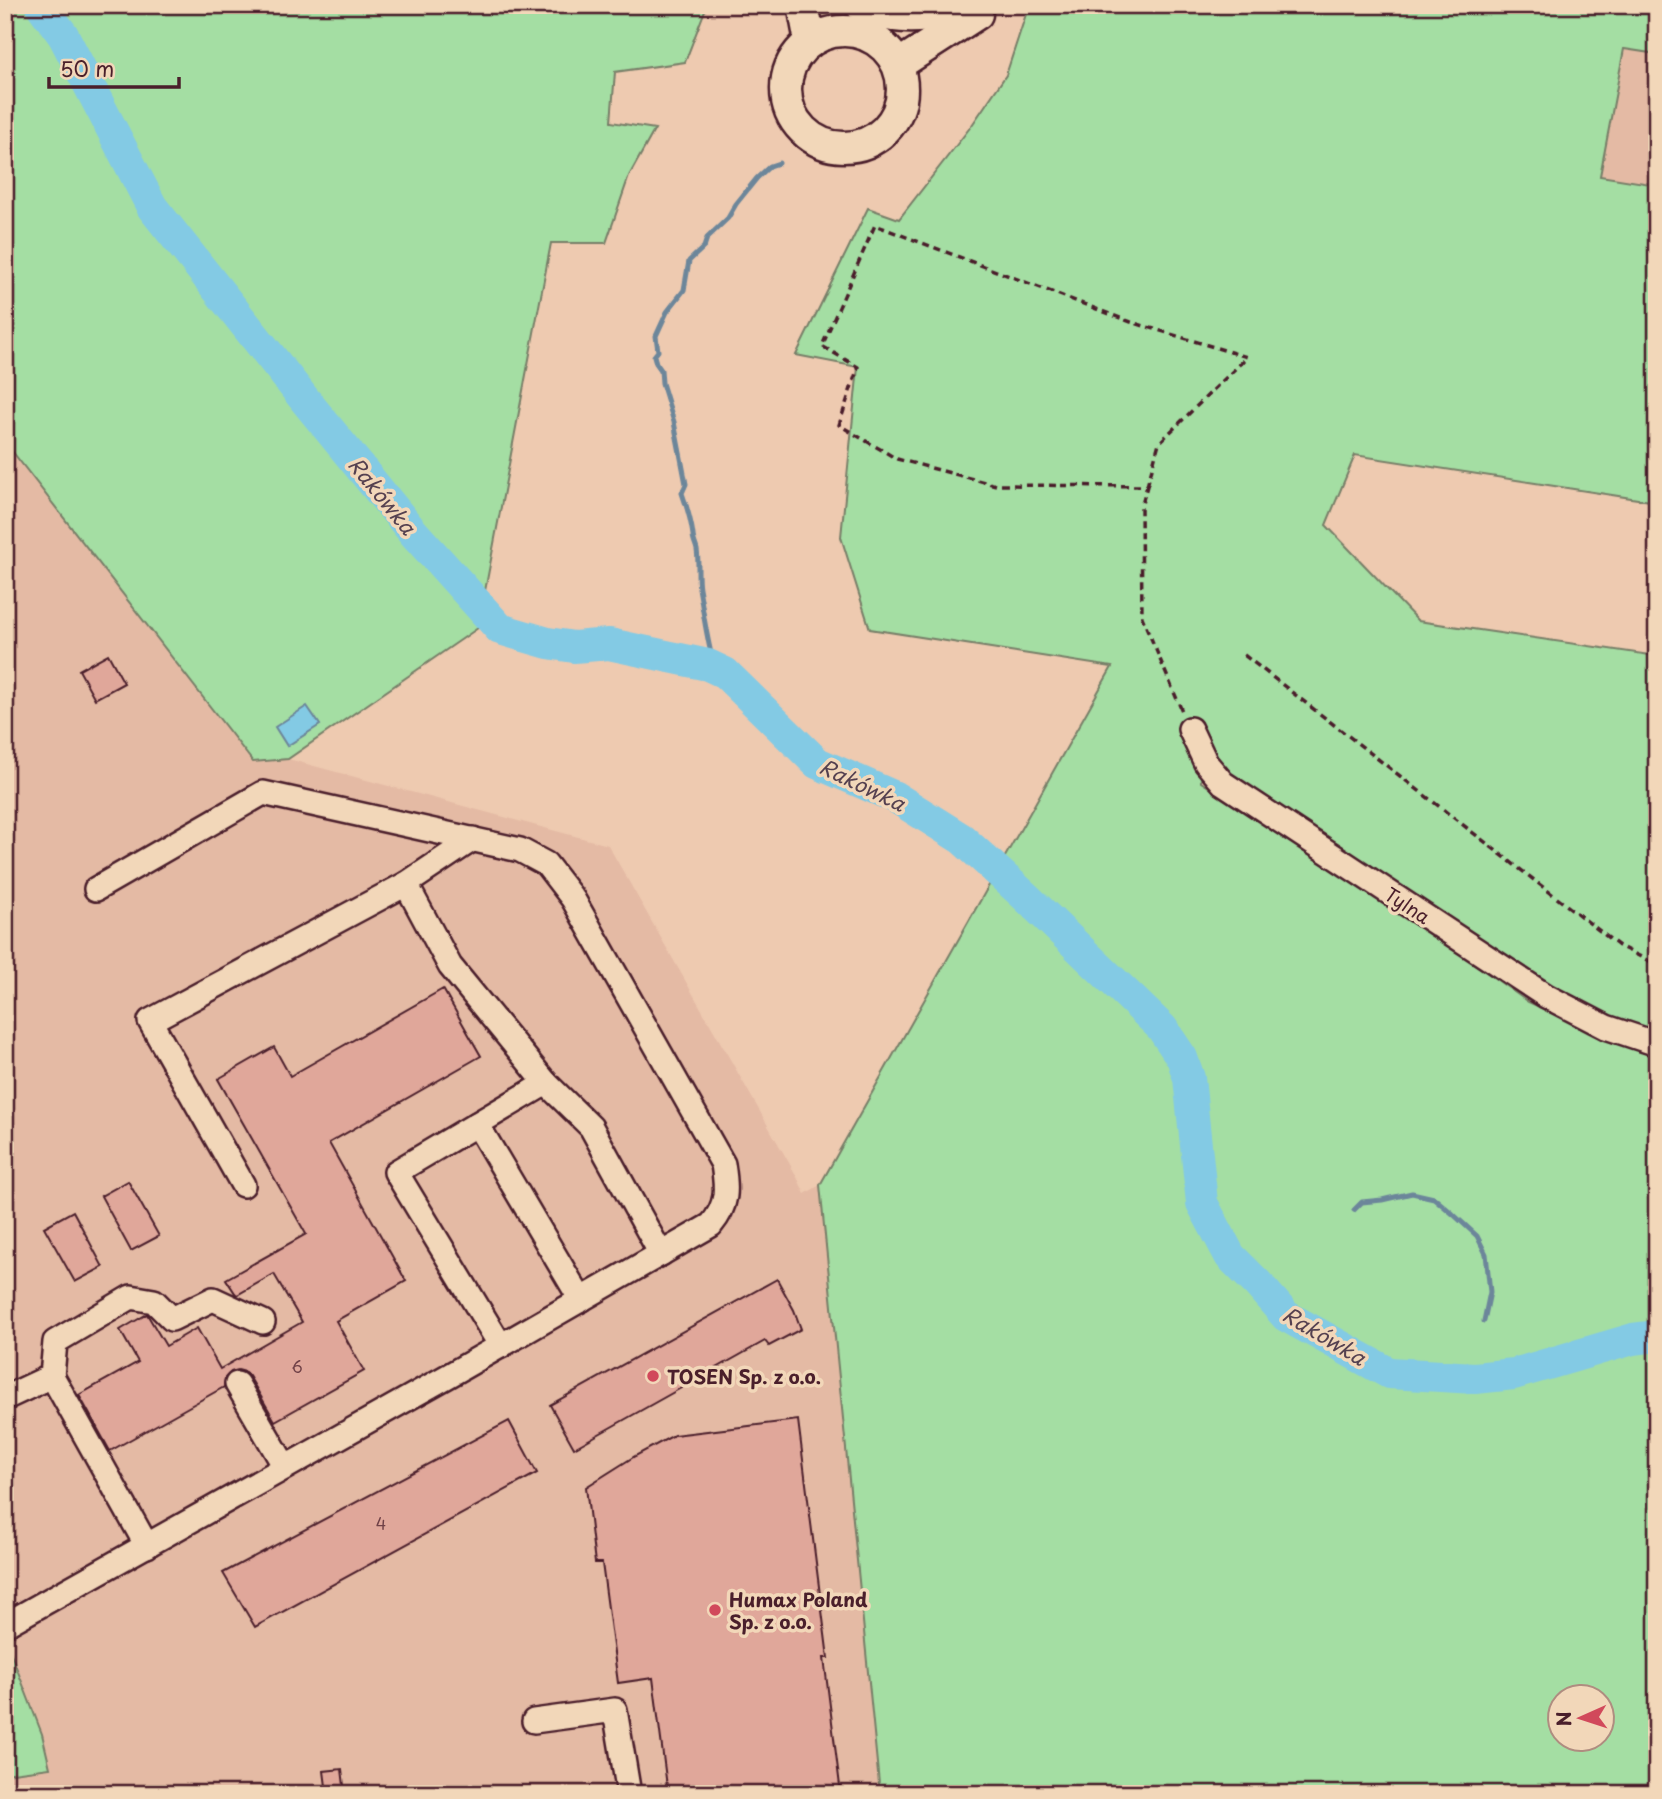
<svg xmlns="http://www.w3.org/2000/svg" width="1662" height="1799" font-family="'Playpen Sans',sans-serif">
  <style>
    .built { fill: #e4baa4 }
    .green { fill: #a4dea3; stroke: #777e67; stroke-width: 2; fill-rule: evenodd }
    .water { fill: #83cae4; stroke: #6c869a; stroke-width: 2 }
    .lines { fill: none; stroke-linecap: round; stroke-linejoin: round }
    .stream { stroke: #6c869a; stroke-width: 5 }
    .river { stroke: #83cae4; stroke-width: 32 }
    .building { fill: #e0a79a; stroke: #4a1f2b; stroke-width: 2 }
    .minor-casing { stroke: #4a1f2b; stroke-width: 28 }
    .major-casing { stroke: #4a1f2b; stroke-width: 35 }
    .path { stroke: #4a1f2b; stroke-width: 3.5; stroke-dasharray: 7 5; stroke-linecap: butt }
    .minor { stroke: #f2d7b9; stroke-width: 23 }
    .major { stroke: #f2d7b9; stroke-width: 30 }
    .poi-dot { fill: #d1495b; stroke: #f2d7b9; stroke-width: 2.5 }
    .labels { text-anchor: middle; dominant-baseline: central; stroke-width: 7; stroke-linejoin: round; paint-order: stroke }
    .number-label { font-size: 16px; fill: #704147 }
    .street-label { font-size: 19px; fill: #4a1f2b; stroke: #f2d7b9 }
    .poi-label { font-size: 19px; font-weight: bold; fill: #4a1f2b; stroke: #f2d7b9; text-anchor: start }
    .water-label { font-size: 21px; font-style: italic; fill: #554150; stroke: #f2d7b9 }
  </style>
  <rect width="100%" height="100%" fill="#eecab0"/>
  <filter id="ink" filterUnits="userSpaceOnUse"><feTurbulence type="fractalNoise" baseFrequency=".0143" numOctaves="2"/><feDisplacementMap in="SourceGraphic" scale="14" xChannelSelector="R" yChannelSelector="G"/><feConvolveMatrix kernelMatrix="1 2 1 2 8 2 1 2 1" color-interpolation-filters="sRGB"/></filter>
  <g filter="url(#ink)">
    <g class="built">
      <path d="M 1625,49 L 1657,54 L 1657,184 L 1600,177 Z"/>
      <path d="M 5,442 L 252,762 L 288,759 L 608,845 L 796,1175 L 805,1194 L 820,1185 L 880,1794 L 5,1794 Z"/>
    </g>
    <g class="green">
      <path d="M 5,5 L 707,5 L 685,62 L 615,72 L 611,122 L 655,129 L 629,176 L 606,243 L 551,243 L 478,628 L 288,759 L 253,762 L 5,442 Z"/>
      <path d="M 1029,5 L 1657,5 L 1657,54 L 1624,49 L 1600,176 L 1657,185 L 1657,502 L 1355,455 L 1326,525 L 1418,621 L 1657,656 L 1657,1034 L 1586,1008 L 1230,780 L 1210,749 L 1200,728 L 1201,782 L 1395,907 L 1528,1002 L 1595,1032 L 1657,1053 L 1657,1794 L 880,1794 L 820,1185 L 1112,667 L 870,629 L 841,537 L 858,367 L 796,355 L 868,208 L 899,219 L 972,125 L 1006,75 ZM 1560,1698 L 1602,1698 L 1602,1740 L 1560,1740 Z"/>
      <path d="M 5,1638 L 42,1734 L 50,1768 L 5,1774 Z"/>
    </g>
    <path class="water" d="M 307,706 L 320,725 L 287,746 L 275,727 Z"/>
    <g class="lines">
      <g class="stream">
        <path d="M 715,669 C 707,642 704,615 699,588 C 697,576 699,563 697,550 C 696,545 693,540 693,535 C 691,520 687,507 682,493 L 686,484 L 674,422 L 662,383 L 661,370 L 656,363 L 654,356 L 658,351 L 656,336 L 667,312 L 684,290 L 689,261 L 704,247 L 707,238 L 728,218 L 736,204 L 757,178 L 770,166 L 779,163"/>
        <path d="M 1354,1210 L 1362,1202 L 1382,1200 L 1412,1193 L 1434,1198 L 1453,1214 L 1477,1236 L 1486,1254 L 1490,1292 L 1484,1321"/>
      </g>
      <path class="river" d="M 41,5 L 63,35 L 152,207 L 305,400 L 412,531 L 500,629 L 548,643 L 574,647 L 609,644 L 708,665 L 725,673 L 817,763 L 895,797 L 962,839 L 1026,897 L 1162,1028 L 1182,1058 L 1189,1078 L 1202,1203 L 1230,1256 L 1258,1284 L 1286,1316 L 1389,1373 L 1475,1378 L 1514,1374 L 1633,1339 L 1657,1336"/>
    </g>
    <g class="building">
      <path d="M 108,654 L 124,683 L 95,699 L 79,670 Z"/>
      <path d="M 443,989 L 481,1056 L 329,1143 L 406,1281 L 336,1321 L 364,1371 L 275,1421 L 249,1376 L 245,1372 L 238,1370 L 231,1372 L 225,1378 L 224,1387 L 110,1451 L 79,1395 L 138,1362 L 120,1330 L 147,1314 L 166,1346 L 197,1328 L 220,1369 L 302,1322 L 274,1274 L 237,1295 L 235,1293 L 226,1279 L 306,1234 L 218,1079 L 274,1047 L 290,1076 Z"/>
      <path d="M 128,1181 L 159,1236 L 131,1251 L 101,1196 Z"/>
      <path d="M 73,1211 L 103,1267 L 75,1282 L 44,1227 Z"/>
      <path d="M 777,1279 L 794,1310 L 801,1329 L 769,1346 L 765,1341 L 574,1448 L 550,1405 Z"/>
      <path d="M 798,1420 L 828,1658 L 824,1658 L 841,1794 L 668,1794 L 653,1678 L 618,1683 L 602,1563 L 595,1563 L 586,1487 L 635,1456 L 674,1435 Z"/>
      <path d="M 509,1421 L 537,1473 L 255,1627 L 223,1573 Z"/>
      <path d="M 342,1769 L 345,1794 L 327,1794 L 324,1771 Z"/>
    </g>
    <g class="lines">
      <g class="minor-casing">
        <g id="minor">
          <path d="M 1190,729 L 1206,763 L 1223,783 L 1546,996 L 1606,1027 L 1657,1044"/>
          <path d="M 473,839 L 406,884 L 450,966 L 546,1083"/>
          <path d="M 477,1124 L 581,1300"/>
          <path d="M 243,1185 L 150,1021 L 406,884"/>
          <path d="M 501,1346 L 396,1172 L 546,1083 L 591,1127 L 661,1254"/>
          <path d="M 52,1376 L 55,1342 L 131,1297 L 154,1301 L 172,1319 L 213,1299 L 263,1322"/>
          <path d="M 237,1384 L 285,1467"/>
          <path d="M 5,1398 L 52,1376 L 147,1546"/>
          <path d="M 5,1625 L 448,1376 L 711,1225 C 728,1205 727,1189 723,1164 L 573,899 L 546,864 L 520,850 L 263,793 L 96,889"/>
          <path d="M 534,1721 L 615,1710 L 629,1794"/>
        </g>
      </g>
      <g class="major-casing">
        <g id="major">
          <path d="M 803,5 L 810,42"/>
          <path d="M 861,5 C 871,9 882,15 893,16 C 921,20 949,14 976,5"/>
          <circle cx="844" cy="89" r="58"/>
          <path d="M 898,65 L 977,14"/>
        </g>
      </g>
      <g class="path">
        <path d="M 1147,486 L 1159,443 L 1247,357 L 1131,322 L 875,225 L 822,346 L 858,367 L 839,425 L 897,459 L 996,485 L 1147,486 L 1141,507 L 1142,617 L 1182,711"/>
        <path d="M 1244,655 L 1619,946 L 1657,965"/>
      </g>
      <use href="#minor" class="minor"/>
      <use href="#major" class="major"/>
    </g>
  </g>
  <g class="poi-dot">
    <circle cx="653" cy="1376" r="7"/>
    <circle cx="715" cy="1610" r="7"/>
  </g>
  <g class="labels">
    <g class="number-label">
      <text x="297" y="1366">6</text>
      <text x="381" y="1523">4</text>
    </g>
    <g class="street-label">
      <text transform="translate(1408 905) rotate(33)">Tylna</text>
    </g>
    <g class="poi-label">
      <text x="667" y="1376">TOSEN Sp. z o.o.</text>
      <text x="729" y="1599">Humax Poland<tspan x="729" dy="22">Sp. z o.o.</tspan></text>
    </g>
    <g class="water-label">
      <text transform="translate(383 495) rotate(51)">Rakówka</text>
      <text transform="translate(863 784) rotate(26)">Rakówka</text>
      <text transform="translate(1325 1335) rotate(31)">Rakówka</text>
    </g>
  </g>
  <rect width="1662" height="1799" fill="none" stroke="#f2d7b9" stroke-width="28"/>
  <rect x="14" y="14" width="1634" height="1771" fill="none" stroke="#4a1f2b" stroke-width="2.5" filter="url(#ink)"/>
  <g transform="translate(1581 1718) rotate(267)"><circle r="33" fill="#f2d7b9" stroke="#af8d80" stroke-width="2"/>
  <path d="M0-5L12 26L0 18L-12 26Z" fill="#d1495b"/>
  <text y="-10" font-size="19" font-weight="bold" text-anchor="middle" fill="#4a1f2b">N</text>
  </g>
  <path d="M49 77v10h130v-10" fill="none" stroke="#4a1f2b" stroke-width="3.5"/>
  <text x="60" y="77" font-size="21" fill="#4a1f2b" stroke="#f2d7b9" stroke-width="5" paint-order="stroke">50 m</text>
</svg>
